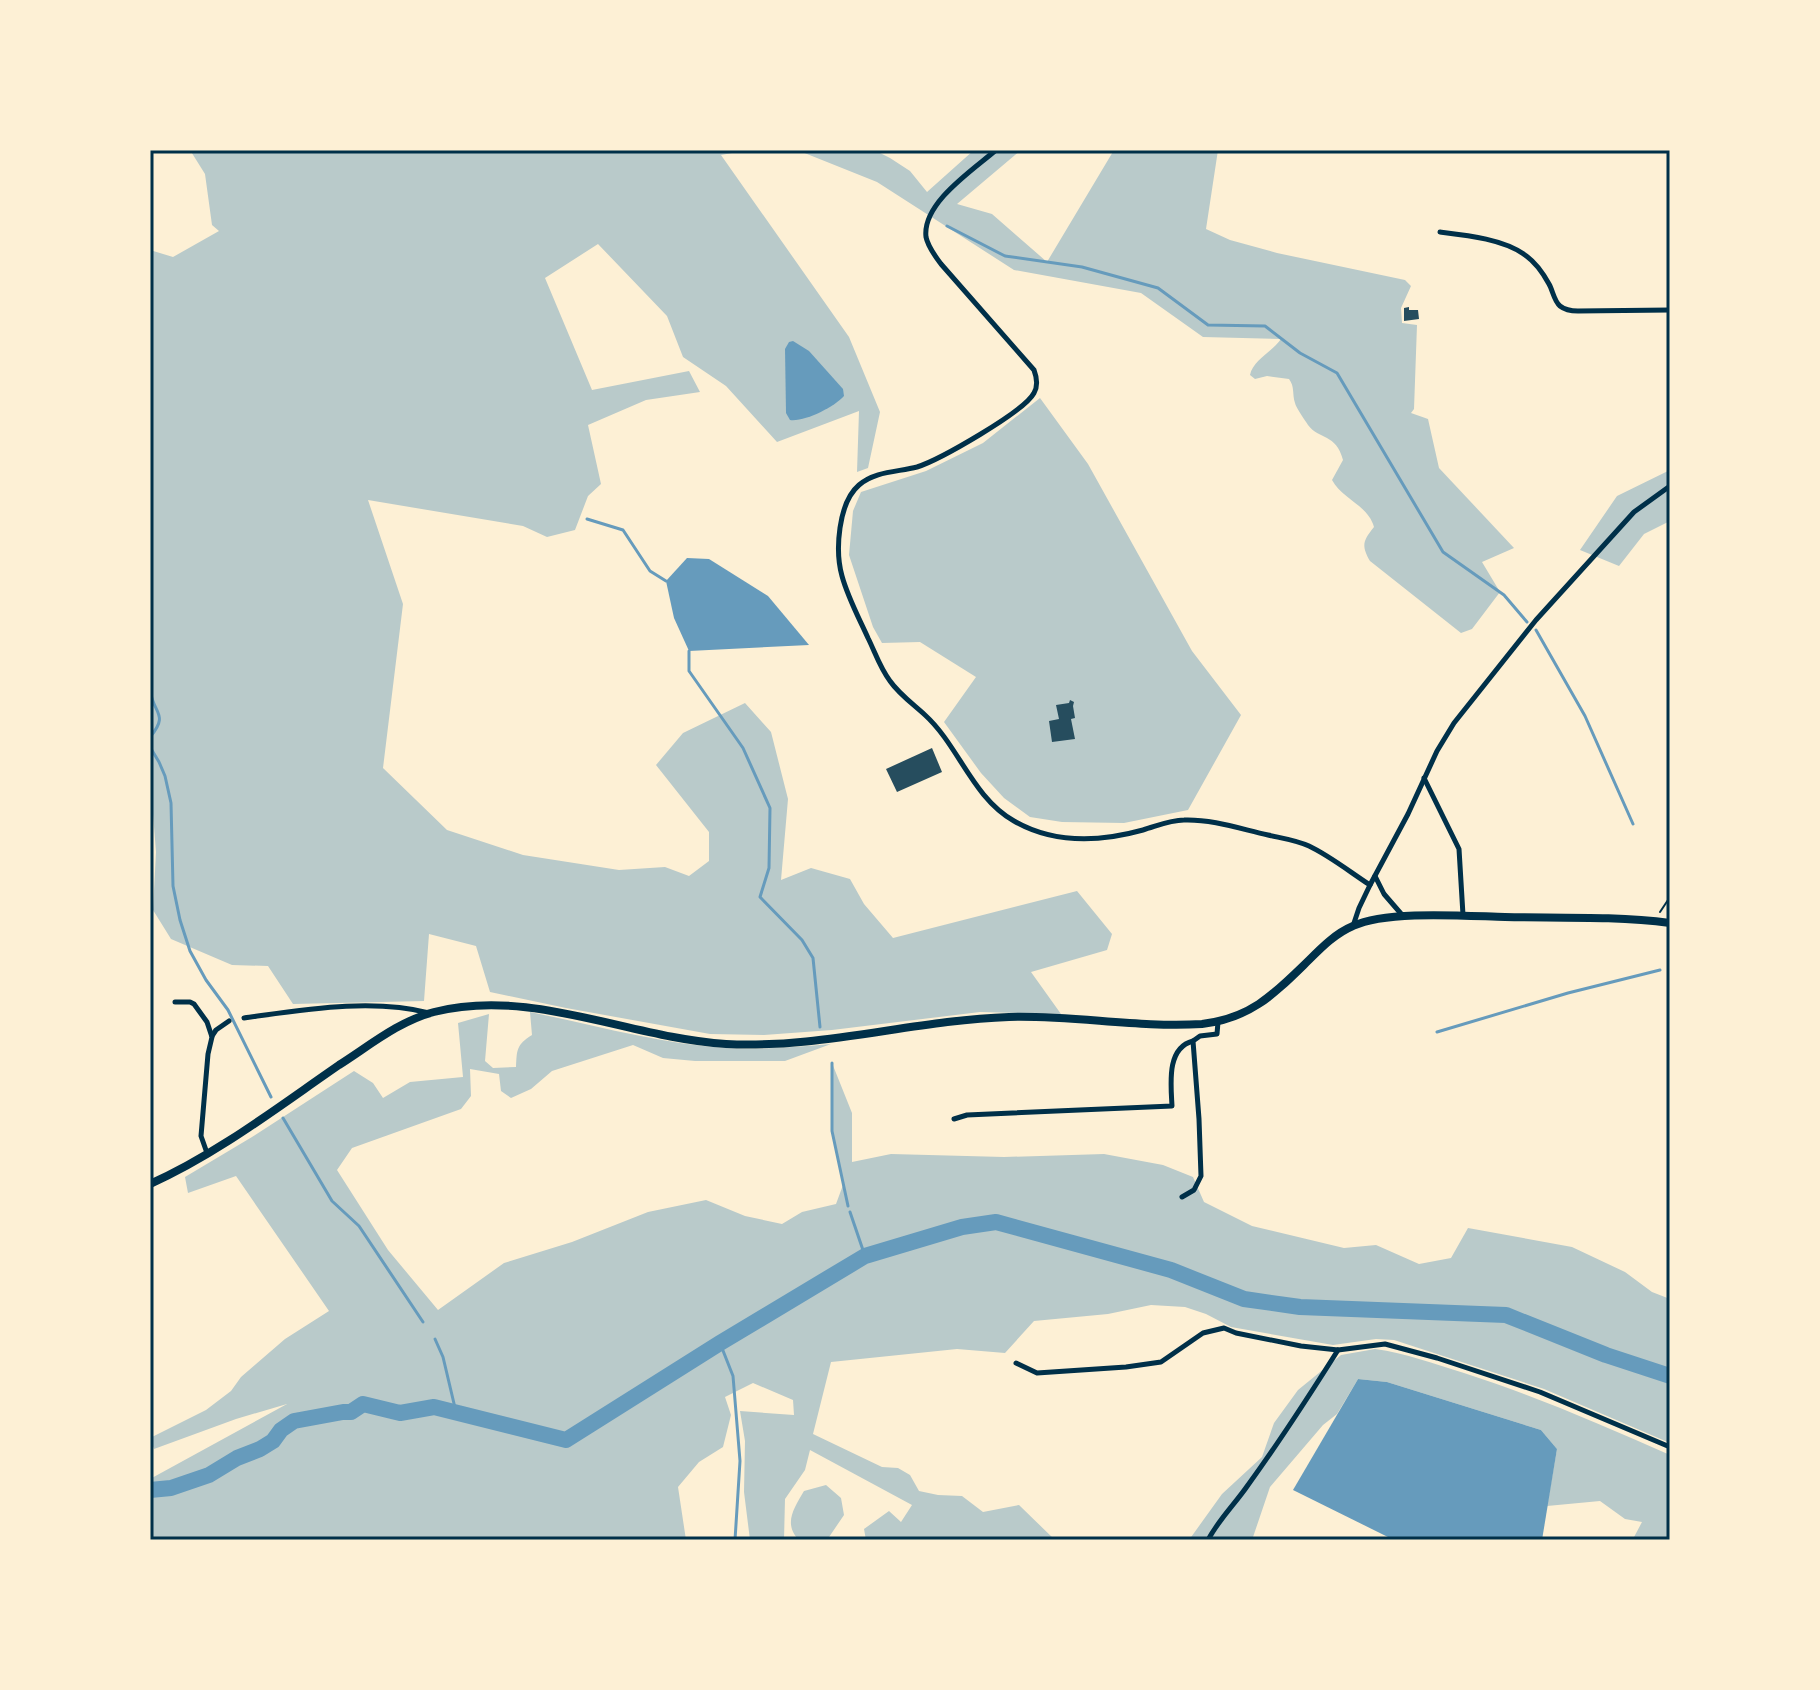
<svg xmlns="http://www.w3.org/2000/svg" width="1820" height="1690" font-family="'Zilla Slab',serif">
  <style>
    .green { fill: #b9caca }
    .water { fill: #669bbc }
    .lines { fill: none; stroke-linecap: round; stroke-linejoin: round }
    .stream { stroke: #669bbc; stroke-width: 3 }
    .river { stroke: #669bbc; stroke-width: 16 }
    .building { fill: #264d5e }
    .path { stroke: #003049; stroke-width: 2 }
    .minor { stroke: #003049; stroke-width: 5 }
    .secondary { stroke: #003049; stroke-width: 8 }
    .neatline { fill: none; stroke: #003049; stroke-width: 3 }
  </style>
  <rect width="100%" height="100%" fill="#fdf0d5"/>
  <g class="green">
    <path d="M 190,150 L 749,150 L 721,155 L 849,337 L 880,412 L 868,468 L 857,472 L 859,411 L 777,442 L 726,386 L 683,357 L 667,316 L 598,244 L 545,278 L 592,390 L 689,371 L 700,392 L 646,400 L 588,425 L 601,484 L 588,496 L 575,530 L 547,537 L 523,526 L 368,500 L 403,604 L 383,768 L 447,830 L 523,855 L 619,870 L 665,867 L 689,876 L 709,861 L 709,832 L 656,765 L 683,733 L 745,703 L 771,732 L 788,799 L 781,880 L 811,868 L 850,879 L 864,904 L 893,938 L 1077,891 L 1112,934 L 1107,950 L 1031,972 L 1061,1014 L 980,1012 L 832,1030 L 764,1035 L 710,1034 L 566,1008 L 490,992 L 476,946 L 429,934 L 424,1001 L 293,1004 L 268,966 L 232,965 L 171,939 L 153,910 L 156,852 L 153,814 L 150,815 L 150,250 L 173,257 L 219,231 L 212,225 L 205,174 Z"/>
    <path d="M 797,150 L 874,150 L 890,158 L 910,171 L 927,192 L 974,150 L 1021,150 L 957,204 L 992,214 L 1047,262 L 1114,150 L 1218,150 L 1206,229 L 1230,240 L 1277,253 L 1405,280 L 1411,286 L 1401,308 L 1402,323 L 1417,325 L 1414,409 L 1411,413 L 1428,419 L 1439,468 L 1514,548 L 1482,562 L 1500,592 L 1472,629 L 1461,633 L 1370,561 C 1361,545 1363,541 1374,527 C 1368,505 1342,499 1332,480 L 1343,460 C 1336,433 1319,440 1308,425 C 1305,420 1296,408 1295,403 C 1292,394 1295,387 1289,379 L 1267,376 L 1255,379 L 1250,375 C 1253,360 1272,352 1281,339 L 1203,337 L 1141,293 L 1014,270 L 877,182 Z"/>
    <path d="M 1040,398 L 1088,464 L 1192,651 L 1241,715 L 1188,810 L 1124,823 L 1062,822 L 1030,817 L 1004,798 L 981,773 L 944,722 L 976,677 L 920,642 L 882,643 L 873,627 L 849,555 L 853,511 L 861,492 L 926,471 L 983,443 Z"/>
    <path d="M 1670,470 L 1670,521 L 1644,534 L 1619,566 L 1580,550 L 1617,496 Z"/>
    <path d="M 530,1012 C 594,1025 660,1044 726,1048 C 761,1050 796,1047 831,1044 L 785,1061 L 695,1061 L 663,1058 L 633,1045 L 552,1071 L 531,1089 L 511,1098 L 501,1091 L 499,1074 L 470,1069 L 471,1096 L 461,1109 L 352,1148 L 337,1170 L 388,1250 L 438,1310 L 504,1263 L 572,1242 L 648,1212 L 706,1200 L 745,1216 L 782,1224 L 802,1212 L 836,1204 L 843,1185 L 832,1131 L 832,1063 L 852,1113 L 852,1162 L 891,1154 L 1004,1157 L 1104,1154 L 1163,1165 L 1193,1177 L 1204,1202 L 1252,1226 L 1344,1248 L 1376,1245 L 1419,1264 L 1451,1258 L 1468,1228 L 1572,1247 L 1625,1272 L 1652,1292 L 1670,1299 L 1670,1443 L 1544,1389 L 1394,1340 L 1376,1339 L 1333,1345 L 1231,1327 L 1206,1314 L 1185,1307 L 1151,1305 L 1108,1314 L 1034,1321 L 1005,1353 L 957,1349 L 831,1362 L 813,1434 L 882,1467 L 898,1468 L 910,1475 L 919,1491 L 938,1495 L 962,1496 L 983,1512 L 1019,1505 L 1055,1540 L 866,1540 L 864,1529 L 889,1511 L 901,1522 L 912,1505 L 810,1450 L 805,1470 L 785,1499 L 784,1540 L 750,1540 L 744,1492 L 745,1441 L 740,1411 L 794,1415 L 793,1400 L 753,1383 L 725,1397 L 731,1415 L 723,1447 L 699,1462 L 678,1487 L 686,1540 L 150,1540 L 150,1479 L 287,1404 L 236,1419 L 154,1449 L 150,1438 L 206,1410 L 231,1391 L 241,1377 L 285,1339 L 329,1311 L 236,1176 L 188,1193 L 185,1177 L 252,1137 L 354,1071 L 373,1083 L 383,1098 L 410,1082 L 463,1077 L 458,1023 L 489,1014 L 485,1061 L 493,1068 L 516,1067 C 517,1050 516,1045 532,1035 Z"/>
    <path d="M 1375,1349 C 1406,1353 1434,1364 1464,1373 C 1535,1396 1602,1425 1670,1455 L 1670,1540 L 1608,1540 L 1633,1539 L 1642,1522 L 1625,1519 L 1600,1501 L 1547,1506 L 1557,1449 L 1541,1430 L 1387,1382 L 1358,1379 L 1337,1414 L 1323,1425 L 1270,1487 L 1252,1540 L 1189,1540 L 1222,1494 L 1262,1457 L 1274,1423 L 1298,1390 L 1341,1355 Z"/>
    <path d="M 826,1485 L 841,1498 L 844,1515 L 827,1540 L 799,1540 C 783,1524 794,1508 804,1491 Z"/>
  </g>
  <g class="water">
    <path d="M 793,341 L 809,351 L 843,389 L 844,396 C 834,407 805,422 790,420 L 786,413 L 785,349 L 789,342 Z"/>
    <path d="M 687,558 L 709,559 L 768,596 L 809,645 L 689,651 L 674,618 L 666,581 Z"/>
    <path d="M 1358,1379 L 1387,1382 L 1541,1430 L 1557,1449 L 1542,1540 L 1394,1540 L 1293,1490 Z"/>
  </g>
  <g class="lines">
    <g class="stream">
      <path d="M 947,226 L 1005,256 L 1082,267 L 1158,288 L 1208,325 L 1265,326 L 1300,353 L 1337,373 L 1443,552 L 1504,595 L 1527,622"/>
      <path d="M 587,519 L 623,530 L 650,571 L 666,581"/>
      <path d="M 150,624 L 150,625"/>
      <path d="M 1536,630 L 1585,716 L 1633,824"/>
      <path d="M 689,651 L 689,671 L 743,748 L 770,808 L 769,868 L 760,897 L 802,940 L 813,958 L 820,1027"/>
      <path d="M 150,673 C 151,680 151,687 151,694 C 154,713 169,715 150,737"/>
      <path d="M 150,747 L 159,762 L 165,776 L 171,803 L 173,886 L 180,920 L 190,951 L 206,980 L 228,1010 L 271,1097"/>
      <path d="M 1437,1032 L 1568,993 L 1660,970"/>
      <path d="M 832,1063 L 832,1131 L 848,1206"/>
      <path d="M 283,1118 L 332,1201 L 359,1226 L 423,1322"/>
      <path d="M 850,1212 L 865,1256"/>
      <path d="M 435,1339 L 443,1357 L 456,1412"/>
      <path d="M 720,1343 L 733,1376 L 740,1461 L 735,1540"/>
    </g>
    <path class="river" d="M 150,1490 L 171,1488 L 209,1475 L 237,1458 L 260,1449 L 273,1441 L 281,1430 L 294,1421 L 343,1412 L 351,1412 L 363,1404 L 400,1413 L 434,1407 L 566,1440 L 720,1343 L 865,1256 L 962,1227 L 996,1222 L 1171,1270 L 1244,1299 L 1300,1307 L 1506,1315 L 1606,1355 L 1670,1376"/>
  </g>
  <g class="building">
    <path d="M 1409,307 L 1409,310 L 1418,310 L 1419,319 L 1404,321 L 1404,308 Z"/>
    <path d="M 1070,700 L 1074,702 L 1073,706 L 1075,718 L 1071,719 L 1075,739 L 1052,742 L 1049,721 L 1059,719 L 1056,705 L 1069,703 Z"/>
    <path d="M 932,748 L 942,772 L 897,792 L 886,769 Z"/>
  </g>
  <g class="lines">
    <path class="path" d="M 1660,912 L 1670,897"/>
    <g class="minor">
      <path d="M 996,150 C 973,170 922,203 926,237 C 928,247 935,256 941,264 L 1034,370 C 1037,378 1038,386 1034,393 C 1024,412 939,460 917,467 C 898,472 875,471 859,485 C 838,503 835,551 842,576 C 848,598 859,618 868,638 C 875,652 880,668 890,681 C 899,694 913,704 925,715 C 959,746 972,797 1014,821 C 1054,844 1100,842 1143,830 C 1157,826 1170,820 1184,820 C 1212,819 1241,829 1268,835 C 1281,838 1296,840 1309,846 C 1330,856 1350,872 1370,885"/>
      <path d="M 1440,232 C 1465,235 1504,239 1525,255 C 1535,262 1543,273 1549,284 C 1553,291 1554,301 1560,306 C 1565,310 1572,311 1578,311 L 1670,310"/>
      <path d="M 1424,778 L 1459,849 L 1463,915"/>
      <path d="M 1375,876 L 1384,894 L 1403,916"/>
      <path d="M 1353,926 L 1359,908 L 1370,885 L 1408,814 L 1437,751 L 1454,723 L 1536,620 L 1634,512 L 1670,486"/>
      <path d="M 175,1002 L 190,1002 L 194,1004 L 207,1022 L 212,1037 L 208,1054 L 201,1136 L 207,1153"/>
      <path d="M 244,1018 C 303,1010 371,998 429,1013"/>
      <path d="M 212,1036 L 216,1030 L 229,1021"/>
      <path d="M 954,1119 L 967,1115 L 1172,1106 C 1171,1085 1166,1048 1193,1041"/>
      <path d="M 1182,1197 L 1194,1190 L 1201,1176 L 1199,1119 L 1193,1041 L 1200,1036 L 1217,1034 L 1218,1022"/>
      <path d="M 1016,1363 L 1037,1373 L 1126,1367 L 1161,1362 L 1203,1333 L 1224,1328 L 1236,1333 L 1301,1346 L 1338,1350 L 1385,1344 L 1437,1358 L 1540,1392 L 1670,1447"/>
      <path d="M 1208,1540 C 1219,1519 1235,1504 1248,1485 C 1280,1441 1309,1396 1338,1350"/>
    </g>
    <path class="secondary" d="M 150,1184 C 217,1154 278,1107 339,1065 C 369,1046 399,1021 434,1012 C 531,987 629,1038 726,1044 C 821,1049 914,1020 1009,1017 C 1073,1015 1138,1028 1202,1024 C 1252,1018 1275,993 1309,960 C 1322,947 1336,933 1353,926 C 1387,910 1466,916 1505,917 C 1559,918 1616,916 1670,923"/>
  </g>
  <rect width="1820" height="1690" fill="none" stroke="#fdf0d5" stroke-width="304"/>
  <rect x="152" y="152" width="1516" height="1386" class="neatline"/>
</svg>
